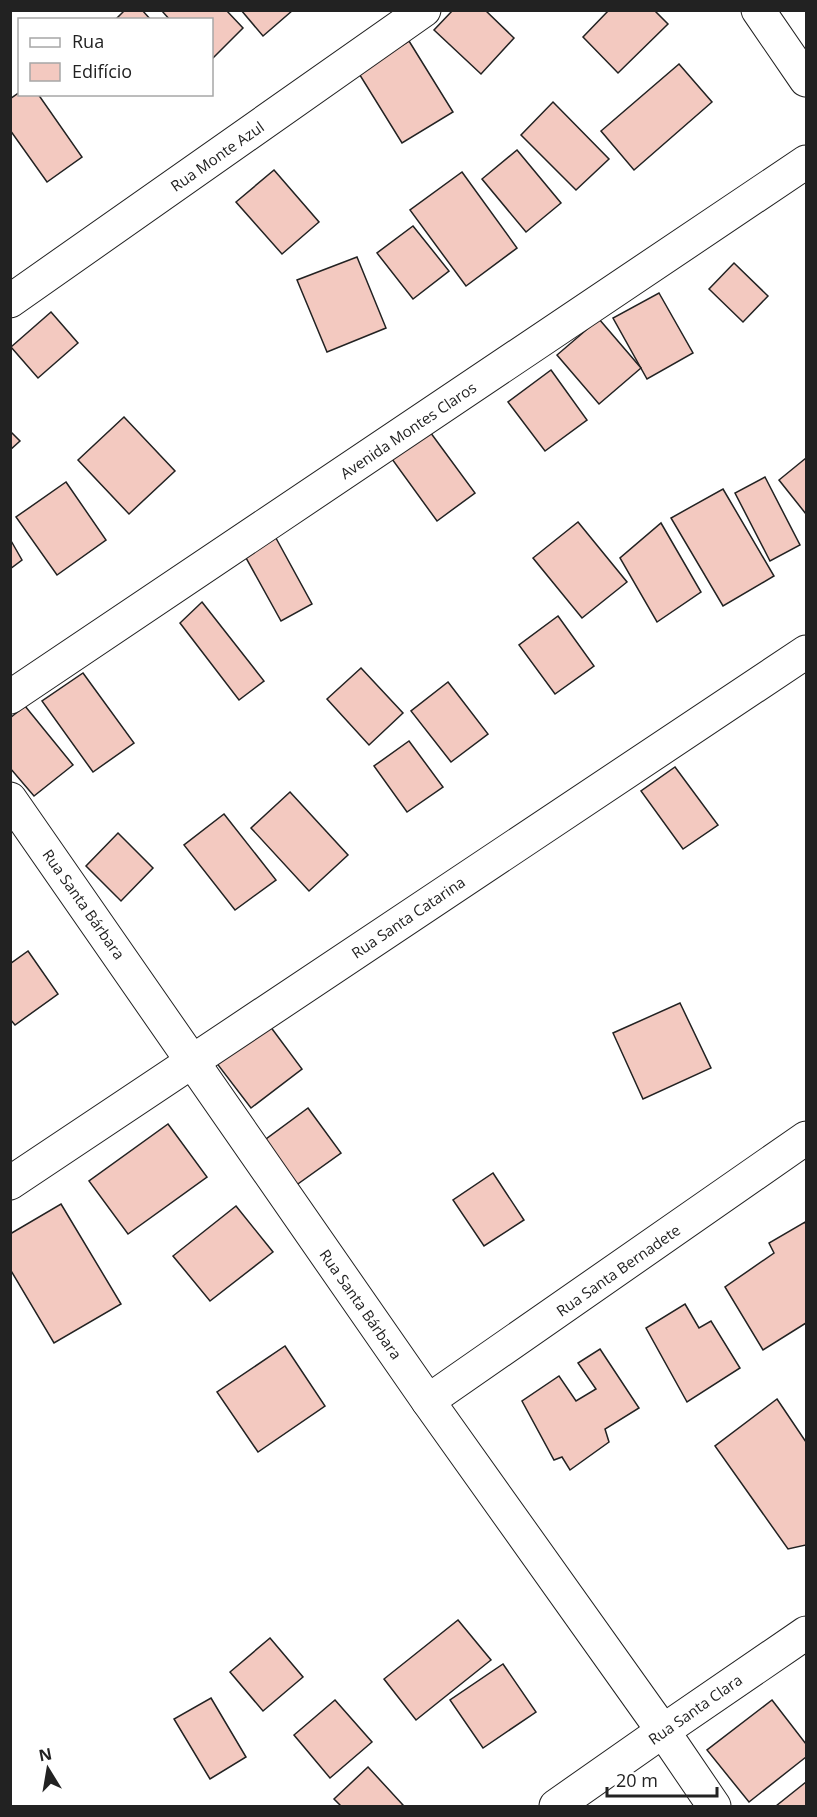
<svg xmlns="http://www.w3.org/2000/svg" width="817" height="1817" font-family="'Open Sans',sans-serif">
  <style>
    .building { fill: #f3c9c0; stroke: #222; stroke-width: 1.5 }
    .lines { fill: none; stroke-linecap: round; stroke-linejoin: round }
    .street-casing { stroke: #222; stroke-width: 35 }
    .secondary-casing { stroke: #222; stroke-width: 35 }
    .street { stroke: #fff; stroke-width: 33 }
    .secondary { stroke: #fff; stroke-width: 33 }
    .labels { text-anchor: middle; dominant-baseline: central; stroke-width: 4.5; stroke-linejoin: round; paint-order: stroke }
    .street-label { font-size: 15px; fill: #222; stroke: #fff }
  </style>
  <rect width="100%" height="100%" fill="#fff"/>
  <g class="building">
    <path d="M 125,10 L 142,10 L 151,20 L 115,20 Z"/>
    <path d="M 226,10 L 243,28 L 212,59 L 212,20 L 170,20 L 162,11 Z"/>
    <path d="M 241,10 L 293,10 L 263,36 Z"/>
    <path d="M 453,10 L 485,10 L 514,38 L 481,74 L 434,30 Z"/>
    <path d="M 609,10 L 654,10 L 668,24 L 618,73 L 583,37 Z"/>
    <path d="M 409,41 L 453,112 L 402,143 L 358,72 Z"/>
    <path d="M 679,64 L 712,102 L 634,170 L 601,131 Z"/>
    <path d="M 20,92 L 20,94 L 38,94 L 82,157 L 47,182 L 10,130 L 10,99 Z"/>
    <path d="M 553,102 L 609,159 L 576,190 L 521,135 Z"/>
    <path d="M 517,150 L 561,203 L 526,232 L 482,179 Z"/>
    <path d="M 274,170 L 319,222 L 282,254 L 236,202 Z"/>
    <path d="M 462,172 L 517,248 L 466,286 L 410,210 Z"/>
    <path d="M 413,226 L 449,271 L 413,299 L 377,253 Z"/>
    <path d="M 357,257 L 386,328 L 327,352 L 297,280 Z"/>
    <path d="M 734,263 L 768,296 L 743,322 L 709,289 Z"/>
    <path d="M 659,293 L 693,353 L 647,379 L 613,318 Z"/>
    <path d="M 51,312 L 78,343 L 38,378 L 11,347 Z"/>
    <path d="M 599,319 L 641,368 L 599,404 L 557,355 Z"/>
    <path d="M 551,370 L 587,420 L 545,451 L 508,402 Z"/>
    <path d="M 124,417 L 175,471 L 129,514 L 78,460 Z"/>
    <path d="M 422,421 L 475,493 L 437,521 L 384,448 Z"/>
    <path d="M 10,431 L 20,441 L 10,450 Z"/>
    <path d="M 806,458 L 806,514 L 779,480 Z"/>
    <path d="M 765,477 L 800,545 L 770,561 L 735,493 Z"/>
    <path d="M 66,482 L 106,540 L 57,575 L 16,517 Z"/>
    <path d="M 723,489 L 774,576 L 723,606 L 671,518 Z"/>
    <path d="M 578,522 L 627,582 L 582,618 L 533,558 Z"/>
    <path d="M 661,523 L 701,592 L 657,622 L 620,558 Z"/>
    <path d="M 271,529 L 312,604 L 281,621 L 240,547 Z"/>
    <path d="M 10,539 L 22,560 L 10,569 Z"/>
    <path d="M 202,602 L 264,681 L 239,700 L 180,623 Z"/>
    <path d="M 558,616 L 594,666 L 555,694 L 519,645 Z"/>
    <path d="M 361,668 L 403,713 L 369,745 L 327,699 Z"/>
    <path d="M 83,673 L 134,743 L 93,772 L 42,701 Z"/>
    <path d="M 448,682 L 488,734 L 451,762 L 411,711 Z"/>
    <path d="M 25,706 L 73,765 L 34,796 L 10,768 L 10,718 Z"/>
    <path d="M 409,741 L 443,787 L 407,812 L 374,766 Z"/>
    <path d="M 675,767 L 718,825 L 683,849 L 641,791 Z"/>
    <path d="M 290,792 L 348,855 L 309,891 L 251,828 Z"/>
    <path d="M 224,814 L 276,880 L 235,910 L 184,845 Z"/>
    <path d="M 118,833 L 153,868 L 121,901 L 86,866 Z"/>
    <path d="M 28,951 L 58,994 L 15,1025 L 10,1019 L 10,964 Z"/>
    <path d="M 680,1003 L 711,1068 L 643,1099 L 613,1033 Z"/>
    <path d="M 264,1018 L 302,1069 L 251,1108 L 212,1057 Z"/>
    <path d="M 308,1108 L 341,1153 L 295,1186 L 262,1142 Z"/>
    <path d="M 168,1124 L 207,1177 L 128,1234 L 89,1181 Z"/>
    <path d="M 493,1173 L 524,1220 L 484,1246 L 453,1200 Z"/>
    <path d="M 61,1204 L 121,1304 L 54,1343 L 10,1269 L 10,1234 Z"/>
    <path d="M 236,1206 L 273,1252 L 210,1301 L 173,1256 Z"/>
    <path d="M 805,1222 L 806,1225 L 806,1323 L 763,1350 L 725,1287 L 774,1253 L 769,1243 Z"/>
    <path d="M 685,1304 L 699,1328 L 711,1321 L 740,1368 L 687,1402 L 646,1328 Z"/>
    <path d="M 285,1346 L 325,1406 L 258,1452 L 217,1392 Z"/>
    <path d="M 600,1349 L 639,1408 L 605,1429 L 609,1442 L 570,1470 L 562,1457 L 554,1460 L 522,1401 L 559,1376 L 576,1401 L 596,1389 L 578,1363 Z"/>
    <path d="M 777,1399 L 806,1442 L 806,1545 L 788,1549 L 715,1446 Z"/>
    <path d="M 458,1620 L 491,1660 L 416,1720 L 384,1679 Z"/>
    <path d="M 270,1638 L 303,1677 L 263,1711 L 230,1672 Z"/>
    <path d="M 503,1664 L 536,1712 L 483,1748 L 450,1700 Z"/>
    <path d="M 211,1698 L 246,1757 L 210,1779 L 174,1719 Z"/>
    <path d="M 335,1700 L 372,1742 L 330,1778 L 294,1735 Z"/>
    <path d="M 772,1700 L 806,1744 L 806,1757 L 749,1802 L 707,1750 Z"/>
    <path d="M 368,1767 L 403,1805 L 401,1806 L 341,1806 L 334,1799 Z"/>
    <path d="M 806,1782 L 806,1806 L 776,1806 Z"/>
  </g>
  <g class="lines">
    <g class="street-casing">
      <g id="street">
        <path d="M 758,10 L 806,80"/>
        <path d="M 10,301 L 424,10"/>
        <path d="M 10,799 L 428,1401 L 663,1731 L 714,1806"/>
        <path d="M 10,1183 L 806,652"/>
        <path d="M 428,1401 L 806,1138"/>
        <path d="M 556,1806 L 663,1731 L 806,1633"/>
      </g>
    </g>
    <g class="secondary-casing">
      <path id="secondary" d="M 10,697 L 806,162"/>
    </g>
    <use href="#street" class="street"/>
    <use href="#secondary" class="secondary"/>
  </g>
  <g class="labels">
    <g class="street-label">
      <text transform="translate(217 156) rotate(-35)">Rua Monte Azul</text>
      <text transform="translate(408 430) rotate(-34)">Avenida Montes Claros</text>
      <text transform="translate(84 904) rotate(55)">Rua Santa Bárbara</text>
      <text transform="translate(408 917) rotate(-34)">Rua Santa Catarina</text>
      <text transform="translate(618 1270) rotate(-35)">Rua Santa Bernadete</text>
      <text transform="translate(361 1304) rotate(55)">Rua Santa Bárbara</text>
      <text transform="translate(695 1709) rotate(-35)">Rua Santa Clara</text>
    </g>
  </g>
  <rect width="817" height="1817" fill="none" stroke="#222222" stroke-width="24"/>
  <rect x="18" y="18" width="195" height="78" fill="#ffffff" stroke="#a7a7a7" stroke-width="1.5"/>
  <rect x="30" y="38" width="30" height="9" fill="#ffffff" stroke="#a7a7a7" stroke-width="1.5"/>
  <text x="72" y="48" font-size="18" fill="#222222">Rua</text>
  <rect x="30" y="63" width="30" height="18" fill="#f3c9c0" stroke="#a7a7a7" stroke-width="1.5"/>
  <text x="72" y="78" font-size="18" fill="#222222">Edifício</text>
  <g transform="translate(48 1769) rotate(349)" stroke="#ffffff" stroke-width="4.5" paint-order="stroke">
  <path d="M0-4.5L10 22L0 15L-10 22Z" fill="#222222"/>
  <text y="-9" font-size="16" font-weight="bold" text-anchor="middle" fill="#222222">N</text>
  </g>
  <path d="M607 1787v9h110v-9" fill="none" stroke="#222222" stroke-width="3"/>
  <text x="616" y="1787" font-size="18" fill="#222222" stroke="#ffffff" stroke-width="4.5" paint-order="stroke">20 m</text>
</svg>
